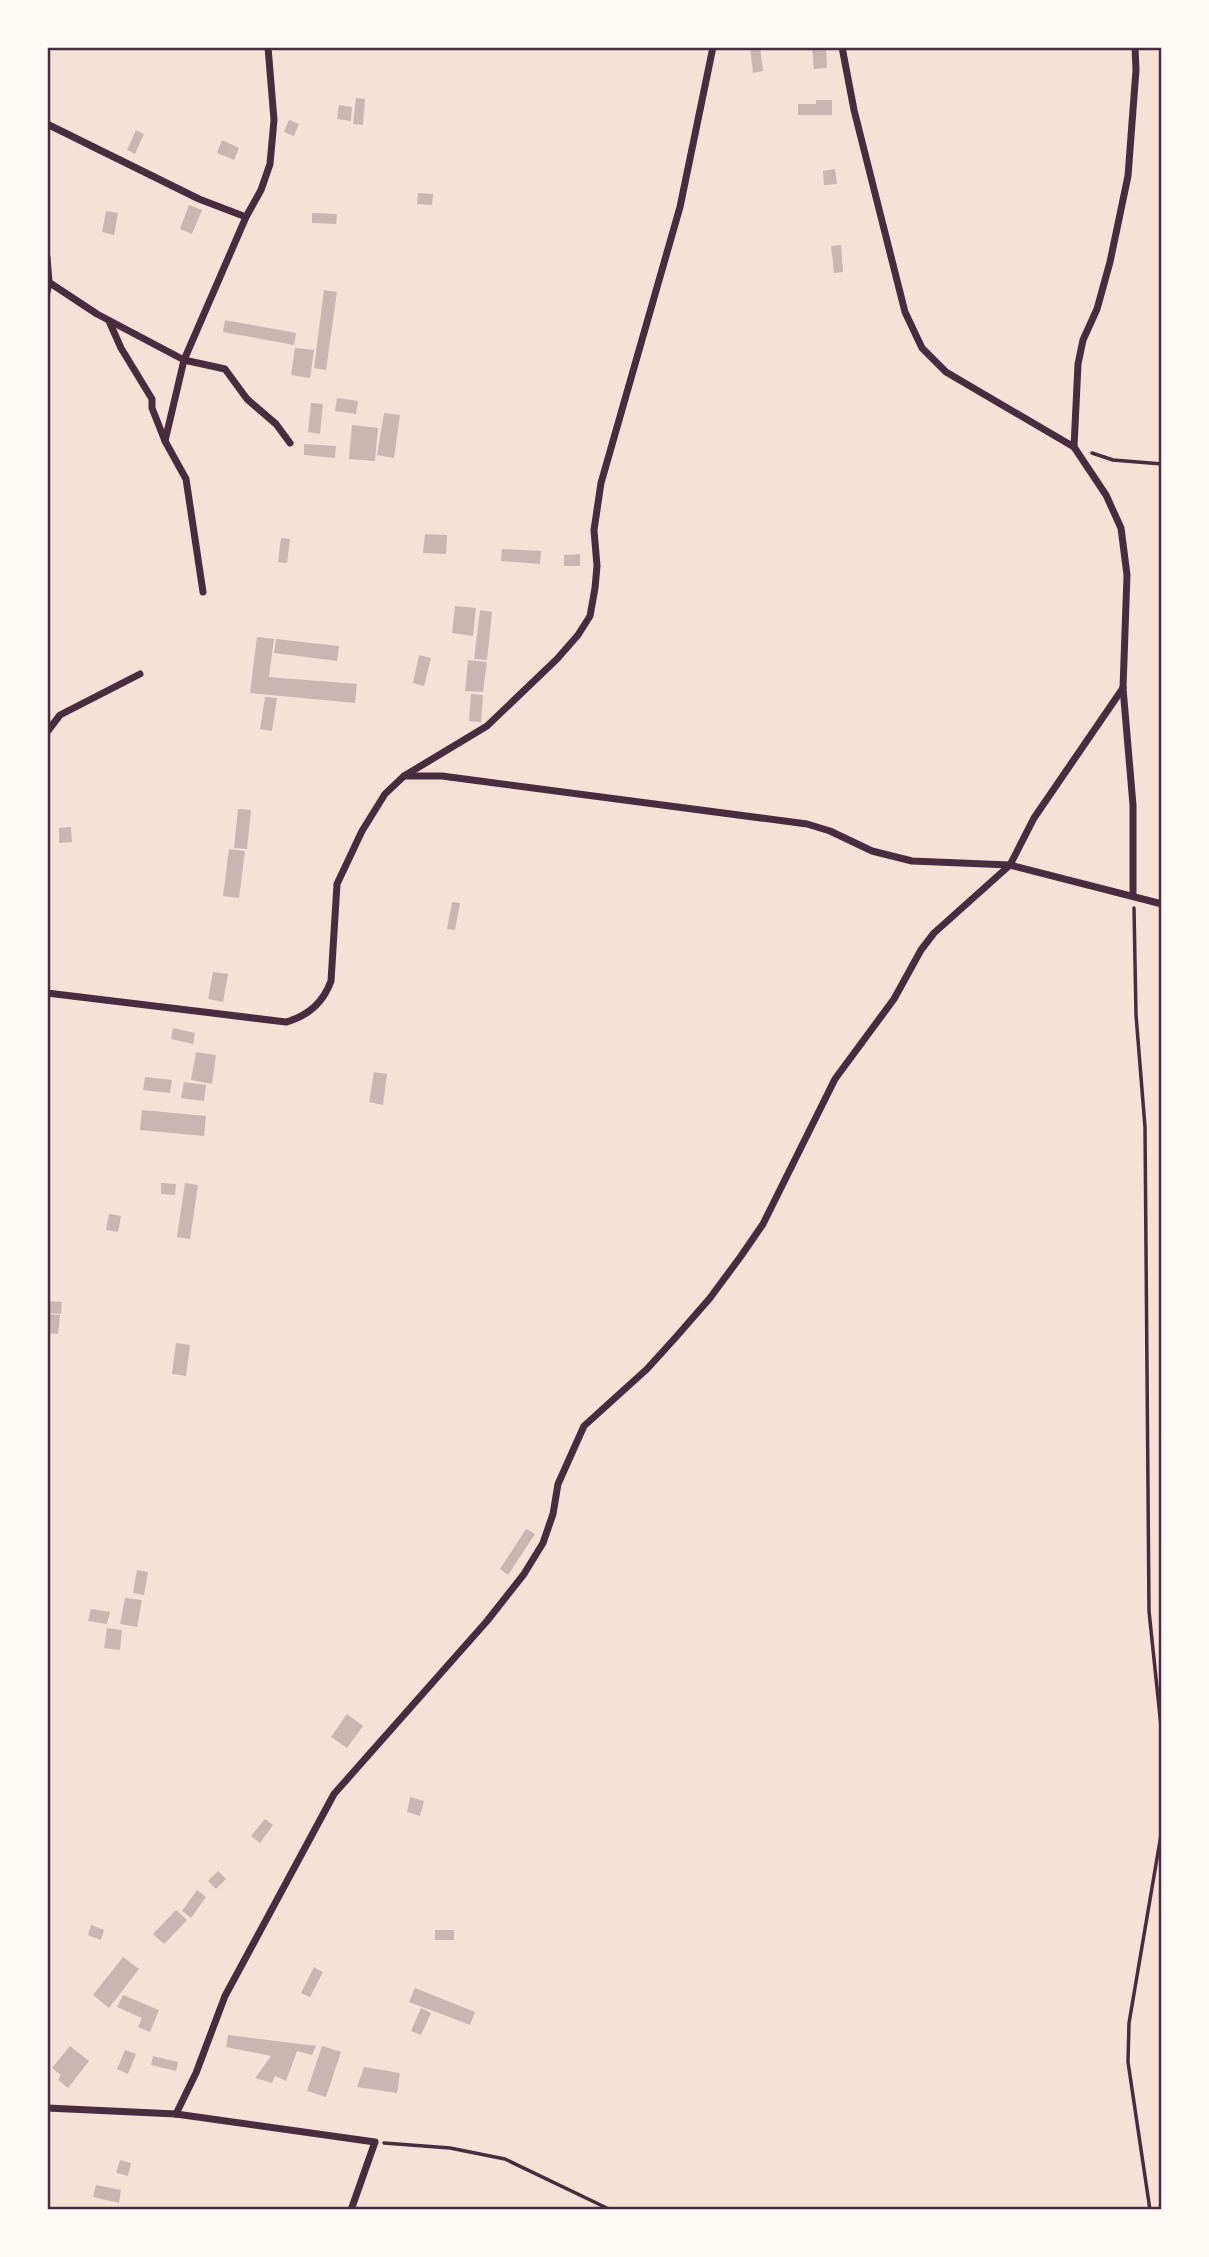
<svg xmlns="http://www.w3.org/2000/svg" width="1209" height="2257" font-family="Spectral,serif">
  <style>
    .building { fill: #ccb4b1 }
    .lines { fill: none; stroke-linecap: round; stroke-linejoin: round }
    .path { stroke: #4a2c40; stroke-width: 3.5 }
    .minor { stroke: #4a2c40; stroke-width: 7 }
    .neatline { fill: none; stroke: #4a2c40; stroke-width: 2.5 }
  </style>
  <rect width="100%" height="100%" fill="#f7e1d7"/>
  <g class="building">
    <path d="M 750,47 L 760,47 L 763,71 L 753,73 Z"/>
    <path d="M 812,47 L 826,47 L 827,68 L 814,69 Z"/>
    <path d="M 356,98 L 365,99 L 363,125 L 353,124 Z"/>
    <path d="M 816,100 L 832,100 L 832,115 L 798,115 L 798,104 L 816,104 Z"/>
    <path d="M 339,105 L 352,107 L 351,121 L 337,119 Z"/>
    <path d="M 289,120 L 299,124 L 294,136 L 284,132 Z"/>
    <path d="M 136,130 L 144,134 L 135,154 L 127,150 Z"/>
    <path d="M 222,140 L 239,148 L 234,160 L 217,153 Z"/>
    <path d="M 835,169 L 837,184 L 824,185 L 823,171 Z"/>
    <path d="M 418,193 L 433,194 L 432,205 L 417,204 Z"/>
    <path d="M 189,205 L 202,210 L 192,234 L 180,229 Z"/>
    <path d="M 106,211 L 118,213 L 114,235 L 102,232 Z"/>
    <path d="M 312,213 L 337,214 L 336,224 L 312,223 Z"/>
    <path d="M 841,245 L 843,272 L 834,273 L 831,246 Z"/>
    <path d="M 324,290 L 337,292 L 326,370 L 314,368 Z"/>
    <path d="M 225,320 L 296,333 L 294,345 L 223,332 Z"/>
    <path d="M 295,348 L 314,350 L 310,378 L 291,375 Z"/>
    <path d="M 337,398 L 358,401 L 356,414 L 335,411 Z"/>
    <path d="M 311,403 L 323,404 L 320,434 L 308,432 Z"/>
    <path d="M 384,413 L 400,415 L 394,458 L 377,455 Z"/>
    <path d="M 352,425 L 378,428 L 375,461 L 349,459 Z"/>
    <path d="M 304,444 L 336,446 L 335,458 L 304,455 Z"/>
    <path d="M 425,534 L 447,535 L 446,554 L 423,553 Z"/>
    <path d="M 281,538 L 290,539 L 287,563 L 278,562 Z"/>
    <path d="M 502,549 L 541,551 L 540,564 L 501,561 Z"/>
    <path d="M 580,554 L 580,566 L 564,566 L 564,555 Z"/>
    <path d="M 455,606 L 476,608 L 473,636 L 452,633 Z"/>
    <path d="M 480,610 L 492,612 L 487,660 L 474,659 Z"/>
    <path d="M 257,637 L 274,639 L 269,677 L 357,684 L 355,703 L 250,693 Z"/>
    <path d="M 276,639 L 339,646 L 337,661 L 274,653 Z"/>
    <path d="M 419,655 L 431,658 L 424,686 L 413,683 Z"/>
    <path d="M 468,660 L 487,662 L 483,692 L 465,691 Z"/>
    <path d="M 471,694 L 483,695 L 481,722 L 469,721 Z"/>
    <path d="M 265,697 L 277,698 L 272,731 L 260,729 Z"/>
    <path d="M 238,809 L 251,810 L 247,849 L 234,848 Z"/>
    <path d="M 71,827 L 72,842 L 59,843 L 59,828 Z"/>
    <path d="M 229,849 L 245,851 L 239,898 L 223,896 Z"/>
    <path d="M 452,902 L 460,903 L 455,930 L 447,929 Z"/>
    <path d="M 213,972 L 228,974 L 223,1002 L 208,999 Z"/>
    <path d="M 173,1028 L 195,1033 L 193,1044 L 171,1039 Z"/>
    <path d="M 196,1052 L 216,1055 L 212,1084 L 191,1080 Z"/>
    <path d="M 374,1072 L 387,1074 L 383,1105 L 369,1102 Z"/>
    <path d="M 145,1077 L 172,1080 L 170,1093 L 143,1090 Z"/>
    <path d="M 184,1082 L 206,1085 L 204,1101 L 181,1098 Z"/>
    <path d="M 142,1110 L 206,1116 L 204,1136 L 140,1130 Z"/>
    <path d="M 161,1183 L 176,1184 L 175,1195 L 161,1194 Z"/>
    <path d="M 185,1183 L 198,1185 L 190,1239 L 177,1237 Z"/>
    <path d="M 109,1214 L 121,1216 L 118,1232 L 106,1230 Z"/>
    <path d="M 47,1301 L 62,1302 L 61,1314 L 47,1313 Z"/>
    <path d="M 47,1314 L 60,1315 L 58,1334 L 47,1333 Z"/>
    <path d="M 176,1343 L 190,1345 L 186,1376 L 172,1374 Z"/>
    <path d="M 526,1529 L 535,1534 L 508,1575 L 500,1569 Z"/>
    <path d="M 137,1570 L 148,1572 L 144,1595 L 133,1593 Z"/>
    <path d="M 125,1598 L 142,1600 L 137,1627 L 120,1624 Z"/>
    <path d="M 91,1609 L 110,1612 L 107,1624 L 88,1621 Z"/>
    <path d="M 107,1628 L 122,1630 L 120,1650 L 104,1648 Z"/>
    <path d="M 347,1714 L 363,1726 L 347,1748 L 331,1737 Z"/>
    <path d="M 410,1797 L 424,1801 L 420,1816 L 407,1812 Z"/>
    <path d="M 265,1819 L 273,1825 L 260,1843 L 251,1836 Z"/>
    <path d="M 218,1871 L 226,1879 L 216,1889 L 208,1881 Z"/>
    <path d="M 197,1890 L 206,1897 L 191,1918 L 182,1911 Z"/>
    <path d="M 176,1910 L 187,1920 L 164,1944 L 153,1934 Z"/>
    <path d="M 91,1925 L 104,1930 L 101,1940 L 88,1935 Z"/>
    <rect x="435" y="1930" width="19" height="10"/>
    <path d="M 123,1957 L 139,1969 L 109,2008 L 93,1995 Z"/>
    <path d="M 314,1967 L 323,1972 L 310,1997 L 301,1993 Z"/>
    <path d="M 415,1988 L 475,2012 L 470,2025 L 409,2002 Z"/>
    <path d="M 123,1995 L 159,2010 L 150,2032 L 138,2027 L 142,2018 L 117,2007 Z"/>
    <path d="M 421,2008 L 431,2013 L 421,2035 L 411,2031 Z"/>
    <path d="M 228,2035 L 316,2046 L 312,2055 L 297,2051 L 286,2081 L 275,2076 L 272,2083 L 255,2078 L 271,2056 L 226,2047 Z"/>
    <path d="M 70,2046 L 89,2061 L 68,2088 L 58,2080 L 61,2075 L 52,2068 Z"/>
    <path d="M 322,2046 L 341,2052 L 326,2097 L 307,2091 Z"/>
    <path d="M 125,2050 L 136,2054 L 128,2074 L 117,2069 Z"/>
    <path d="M 153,2056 L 178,2062 L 176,2071 L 151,2065 Z"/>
    <path d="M 364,2067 L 400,2073 L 397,2093 L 357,2087 Z"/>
    <path d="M 120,2160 L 131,2163 L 128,2176 L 116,2173 Z"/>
    <path d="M 96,2185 L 121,2190 L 119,2203 L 93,2197 Z"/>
  </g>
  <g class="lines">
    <g class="path">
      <path d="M 1092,453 L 1113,460 L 1162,464"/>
      <path d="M 1134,908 L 1136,1015 L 1145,1127 L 1149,1611 L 1162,1736"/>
      <path d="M 384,2143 L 450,2148 L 505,2159 L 611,2210"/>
      <path d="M 1150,2210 L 1128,2062 L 1129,2023 L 1162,1829"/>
    </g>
    <g class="minor">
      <path d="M 842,47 L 854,110 L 905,312 L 922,348 L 946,372 L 1074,447 L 1106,495 L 1121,528 L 1127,575 L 1123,688 L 1133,805 L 1133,895"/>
      <path d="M 47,124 L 199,199 L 246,217"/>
      <path d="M 47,257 L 49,282 L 47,292"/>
      <path d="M 47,281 L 97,314 L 184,360 L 225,369 L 247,399 L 276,424 L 290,443"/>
      <path d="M 109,321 L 121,348 L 152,399 L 152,408 L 165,441 L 186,479 L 203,592"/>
      <path d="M 165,441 L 184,360 L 246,217 L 261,190 L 270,164 L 274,120 L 268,47"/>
      <path d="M 1074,447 L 1078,364 L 1083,340 L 1097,309 L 1110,262 L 1128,176 L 1136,70 L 1135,47"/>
      <path d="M 47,732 L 60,715 L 140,674"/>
      <path d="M 404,776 L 487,726 L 557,659 L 578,635 L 590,616 L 595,588 L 597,566 L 594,530 L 601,483 L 680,207 L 713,47"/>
      <path d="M 47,993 L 286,1022 C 308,1016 323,1003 331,981 L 337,884 L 362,831 L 385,794 L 404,776 L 442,776 L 807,824 L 830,831 L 872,851 L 912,861 L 1010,865 L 1162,904"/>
      <path d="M 47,2108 L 176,2114 L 375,2142 L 351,2210"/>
      <path d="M 176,2114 L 196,2073 L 225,1996 L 334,1794 L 487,1621 L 524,1574 L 543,1543 L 553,1514 L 558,1484 L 584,1426 L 647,1369 L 676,1337 L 710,1298 L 741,1256 L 763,1224 L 835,1079 L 894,999 L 921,950 L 934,933 L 1010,865 L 1034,818 L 1123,688"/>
    </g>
  </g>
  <rect width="1209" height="2257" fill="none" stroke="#fffaf5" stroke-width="98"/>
  <rect x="49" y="49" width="1111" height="2159" class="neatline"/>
</svg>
